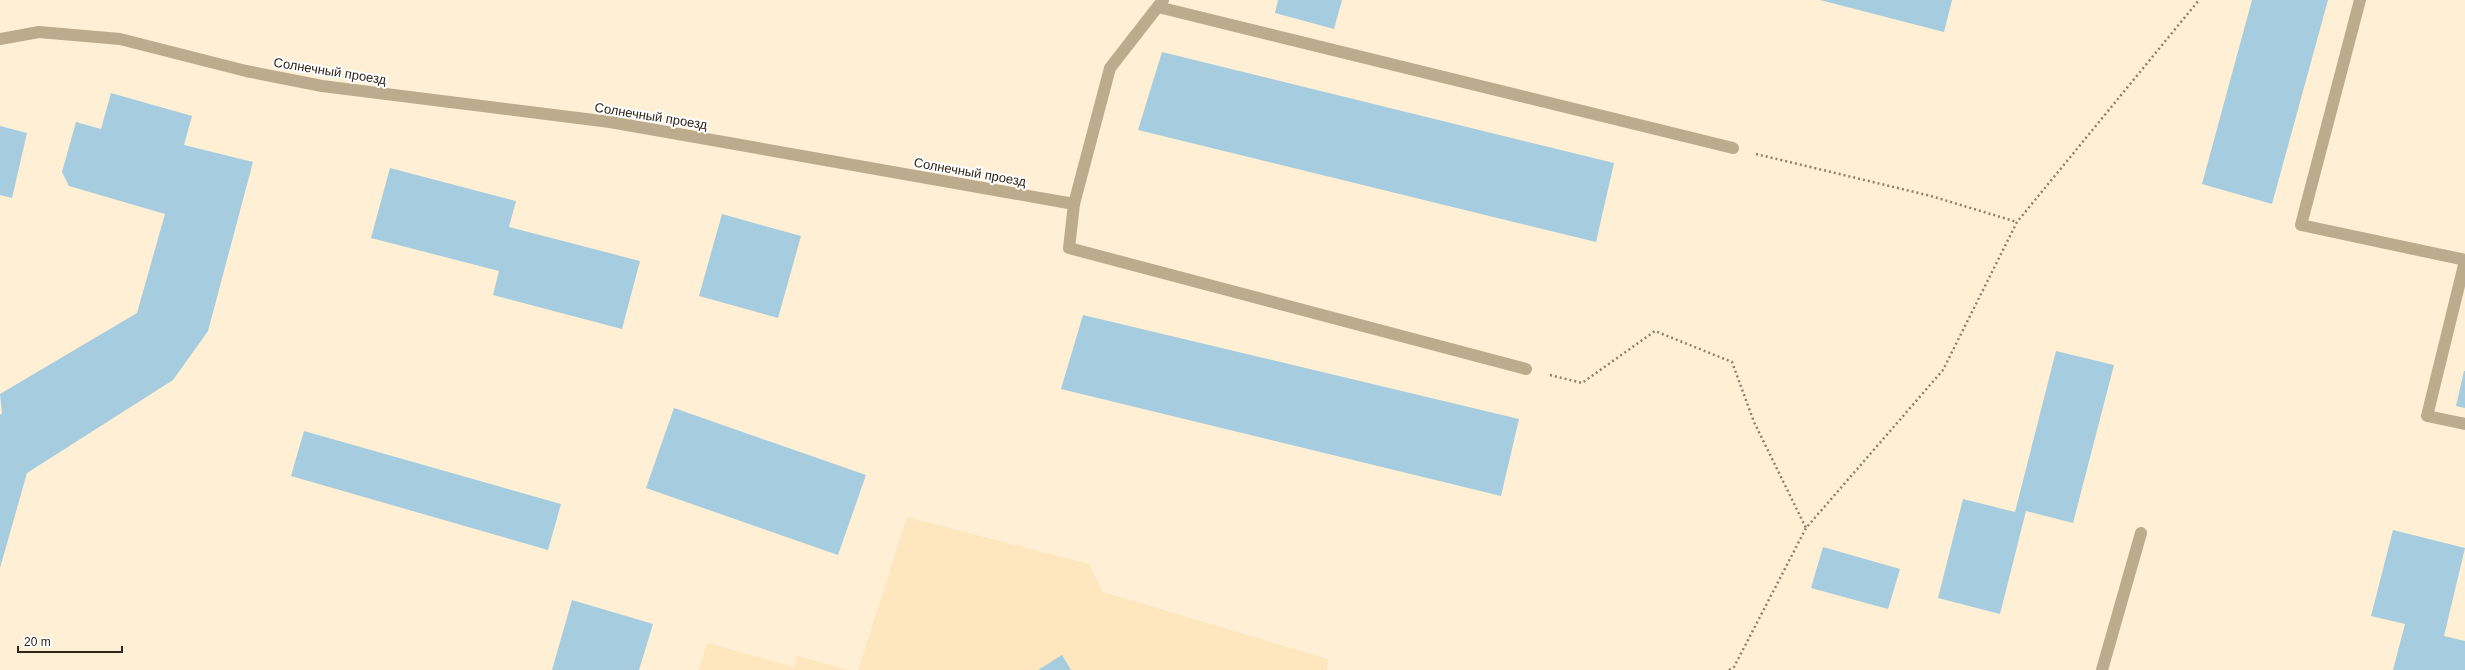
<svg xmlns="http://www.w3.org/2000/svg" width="2465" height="670" font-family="Helvetica,sans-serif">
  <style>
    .built { fill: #fee7be }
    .building { fill: #a6ccdf }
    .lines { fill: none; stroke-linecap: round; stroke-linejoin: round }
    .path { stroke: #8c806e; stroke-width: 2.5; stroke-dasharray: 2 3; stroke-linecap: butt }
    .service { stroke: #bdab8e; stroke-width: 12 }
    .minor { stroke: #bdab8e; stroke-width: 12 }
    .labels { text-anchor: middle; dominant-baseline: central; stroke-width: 4; stroke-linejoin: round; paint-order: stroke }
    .street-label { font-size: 13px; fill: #2e261a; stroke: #fff }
  </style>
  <rect width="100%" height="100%" fill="#ffefd4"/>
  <g class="built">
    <path d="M 907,517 L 1089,564 L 1103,592 L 1328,659 L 1327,670 L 858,670 Z"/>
    <path d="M 707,643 L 794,667 L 797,656 L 849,670 L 699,670 Z"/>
  </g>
  <g class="building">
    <path d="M 1278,0 L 1342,0 L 1334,29 L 1275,13 Z"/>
    <path d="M 1820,0 L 1952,0 L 1944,32 Z"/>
    <path d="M 2252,0 L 2328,0 L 2272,204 L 2202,184 Z"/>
    <path d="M 1162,52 L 1614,163 L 1596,242 L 1138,130 Z"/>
    <path d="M 111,93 L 192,116 L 184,145 L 253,162 L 208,331 L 173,380 L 27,473 L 0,568 L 0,415 L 2,413 L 0,394 L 137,313 L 165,214 L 69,186 L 62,172 L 76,122 L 101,129 Z"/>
    <path d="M 0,126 L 27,133 L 12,198 L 0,195 Z"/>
    <path d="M 390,168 L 516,201 L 509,227 L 640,261 L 622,329 L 493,295 L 499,271 L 371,238 Z"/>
    <path d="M 722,214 L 801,236 L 778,318 L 699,296 Z"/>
    <path d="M 1083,315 L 1519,419 L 1501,496 L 1061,389 Z"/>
    <path d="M 2056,351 L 2114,365 L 2073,523 L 2026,511 L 2000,614 L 1938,598 L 1963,499 L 2015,512 Z"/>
    <path d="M 2464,371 L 2465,371 L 2465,408 L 2456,406 Z"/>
    <path d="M 674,408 L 866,475 L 838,555 L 646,488 Z"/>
    <path d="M 304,431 L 561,504 L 548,550 L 291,476 Z"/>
    <path d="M 2393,530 L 2465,548 L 2444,636 L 2465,641 L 2465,670 L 2393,670 L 2405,624 L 2371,616 Z"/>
    <path d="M 1823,547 L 1900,569 L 1888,609 L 1811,588 Z"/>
    <path d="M 572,600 L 653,624 L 639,670 L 552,670 Z"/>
    <path d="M 1062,655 L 1071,670 L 1038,670 Z"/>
  </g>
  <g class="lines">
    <g class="path">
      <path d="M 1756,154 L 1931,196 L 2017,222"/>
      <path d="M 1550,375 L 1582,383 L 1655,331 L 1732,362 L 1754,422 L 1806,528"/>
      <path d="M 1729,670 L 1734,667 L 1806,528 L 1943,370 L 2017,222 L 2199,0"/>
    </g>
    <g class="service">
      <path d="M 2360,0 L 2301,225 L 2465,260"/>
      <path d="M 1158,7 L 1733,148"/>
      <path d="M 1074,204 L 1069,248 L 1526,369"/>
      <path d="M 2465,261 L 2427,416 L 2465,424"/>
      <path d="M 2102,670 L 2141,533"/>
    </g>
    <path class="minor" d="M 0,39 L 39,32 L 120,39 L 246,71 L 322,86 L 610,122 L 1074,204 L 1110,68 L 1163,0"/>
  </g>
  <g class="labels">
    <g class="street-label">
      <text transform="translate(330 71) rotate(9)">Солнечный проезд</text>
      <text transform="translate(651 116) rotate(9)">Солнечный проезд</text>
      <text transform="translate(970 172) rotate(10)">Солнечный проезд</text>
    </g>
  </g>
  <path d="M18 646v6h104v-6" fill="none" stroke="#2e261a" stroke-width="2"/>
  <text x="24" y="646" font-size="12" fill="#2e261a" stroke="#ffffff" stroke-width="3" paint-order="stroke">20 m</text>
</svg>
